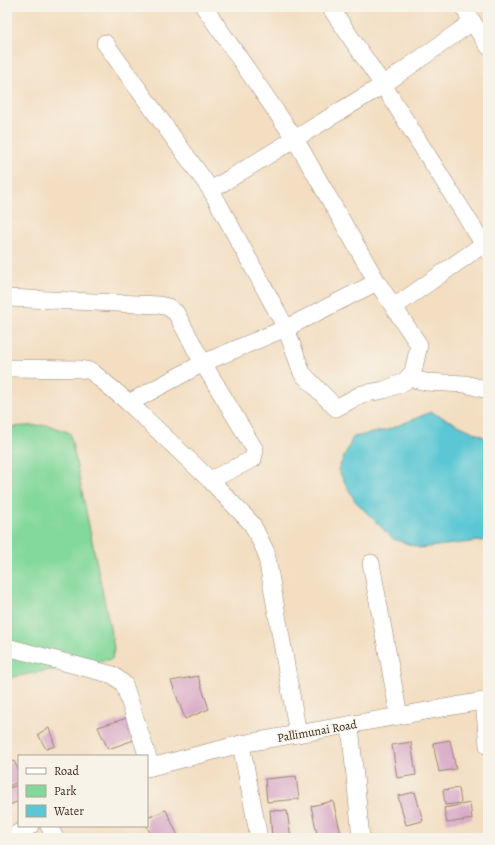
<svg xmlns="http://www.w3.org/2000/svg" width="495" height="845" font-family="Alegreya,serif">
  <style>
    .green { fill: #83d89b; stroke: #5f815c }
    .water { fill: #5bc7d4; stroke: #4b7879 }
    .building { fill: #d9abc8 }
    .lines { fill: none; stroke-linecap: round; stroke-linejoin: round }
    .minor-casing { stroke: #978470; stroke-width: 18 }
    .minor { stroke: #fff; stroke-width: 17 }
    .labels { text-anchor: middle; dominant-baseline: central; stroke-width: 3; stroke-linejoin: round; paint-order: stroke }
    .street-label { font-size: 12px; fill: #3b2a1e; stroke: #f7f3e8 }
  </style>
  <rect width="100%" height="100%" fill="#f7f3e8"/>
  <filter id="ink" filterUnits="userSpaceOnUse"><feTurbulence type="fractalNoise" baseFrequency=".025" numOctaves="2"/><feDisplacementMap in="SourceGraphic" scale="8" xChannelSelector="R" yChannelSelector="G"/><feConvolveMatrix kernelMatrix="1 2 1 2 8 2 1 2 1" color-interpolation-filters="sRGB"/></filter>
  <filter id="wash" filterUnits="userSpaceOnUse"><feTurbulence type="fractalNoise" baseFrequency=".012" numOctaves="4" result="noise"/><feDisplacementMap in="SourceGraphic" scale="16" xChannelSelector="R" yChannelSelector="G"/><feGaussianBlur stdDeviation="0.9" result="paint"/><feColorMatrix in="noise" values="0 0 0 0 0 0 0 0 0 0 0 0 0 0 0 0 0 1.4 0 .05"/><feComposite in="paint" operator="in"/></filter>
  <g filter="url(#wash)">
    <rect width="100%" height="100%" fill="#f3dec2"/>
    <path class="green" d="M 48,425 L 70,433 L 114,648 L 112,659 L 7,678 L 7,427 Z"/>
    <path class="water" d="M 431,412 L 488,439 L 488,540 L 420,548 L 393,539 L 355,501 L 338,470 L 353,437 L 387,430 Z"/>
    <g id="blocks">
      <g class="building">
        <path d="M 198,676 L 209,709 L 185,719 L 171,681 Z"/>
        <path d="M 127,718 L 134,740 L 108,749 L 98,727 Z"/>
        <path d="M 49,728 L 55,746 L 46,749 L 38,734 Z"/>
        <path d="M 450,740 L 456,769 L 439,772 L 433,743 Z"/>
        <path d="M 411,742 L 416,775 L 397,778 L 392,745 Z"/>
        <path d="M 14,761 L 19,771 L 19,781 L 7,787 L 7,764 Z"/>
        <path d="M 296,776 L 299,799 L 267,802 L 265,779 Z"/>
        <path d="M 19,784 L 19,801 L 7,806 L 7,789 Z"/>
        <path d="M 459,788 L 461,803 L 445,805 L 443,790 Z"/>
        <path d="M 415,792 L 423,821 L 406,825 L 398,796 Z"/>
        <path d="M 333,801 L 341,834 L 318,838 L 311,806 Z"/>
        <path d="M 470,803 L 472,819 L 447,823 L 444,808 Z"/>
        <path d="M 166,810 L 178,836 L 173,838 L 152,838 L 147,826 L 147,818 Z"/>
        <path d="M 270,810 L 287,811 L 291,838 L 272,838 Z"/>
      </g>
    </g>
  </g>
  <g filter="url(#ink)">
    <use href="#blocks" fill-opacity="0" stroke="#978470" stroke-width="1"/>
    <g class="lines">
      <g class="minor-casing">
        <g id="minor">
          <path d="M 330,7 L 383,85 L 488,251"/>
          <path d="M 463,7 L 488,46"/>
          <path d="M 105,43 L 211,190 L 286,328 L 302,373 L 336,408 L 362,394 L 384,390 L 404,382 L 413,372 L 419,345 L 377,282 L 295,139 L 204,7"/>
          <path d="M 211,190 L 383,85 L 472,22"/>
          <path d="M 7,298 L 159,305 L 168,307 L 176,313 L 203,363 L 255,450 L 253,459 L 210,480"/>
          <path d="M 394,307 L 488,241"/>
          <path d="M 7,368 L 80,369 L 91,371 L 129,403 L 210,480 L 252,524 L 266,552 L 298,734"/>
          <path d="M 408,378 L 426,382 L 465,384 L 488,390"/>
          <path d="M 129,403 L 203,363 L 286,328 L 377,282"/>
          <path d="M 371,563 L 399,716"/>
          <path d="M 7,647 L 113,675 L 124,684 L 151,767"/>
          <path d="M 484,701 L 488,746"/>
          <path d="M 350,725 L 361,838"/>
          <path d="M 241,744 L 259,838"/>
          <path d="M 147,768 L 241,744 L 488,700"/>
          <path d="M 49,826 L 55,838"/>
          <path d="M 10,838 L 30,826"/>
        </g>
      </g>
      <use href="#minor" class="minor"/>
    </g>
  </g>
  <g class="labels">
    <g class="street-label">
      <text transform="translate(317 731) rotate(-10)">Pallimunai Road</text>
    </g>
  </g>
  <rect width="495" height="845" fill="none" stroke="#f7f3e8" stroke-width="24"/>
  <rect x="18" y="755" width="130" height="72" fill="#f7f3e8" stroke="#aca397"/>
  <rect x="26" y="768" width="20" height="6" fill="#ffffff" stroke="#aca397"/>
  <text x="54" y="775" font-size="12" fill="#3b2a1e">Road</text>
  <rect x="26" y="785" width="20" height="12" fill="#83d89b" stroke="#aca397"/>
  <text x="54" y="795" font-size="12" fill="#3b2a1e">Park</text>
  <rect x="26" y="805" width="20" height="12" fill="#5bc7d4" stroke="#aca397"/>
  <text x="54" y="815" font-size="12" fill="#3b2a1e">Water</text>
</svg>
